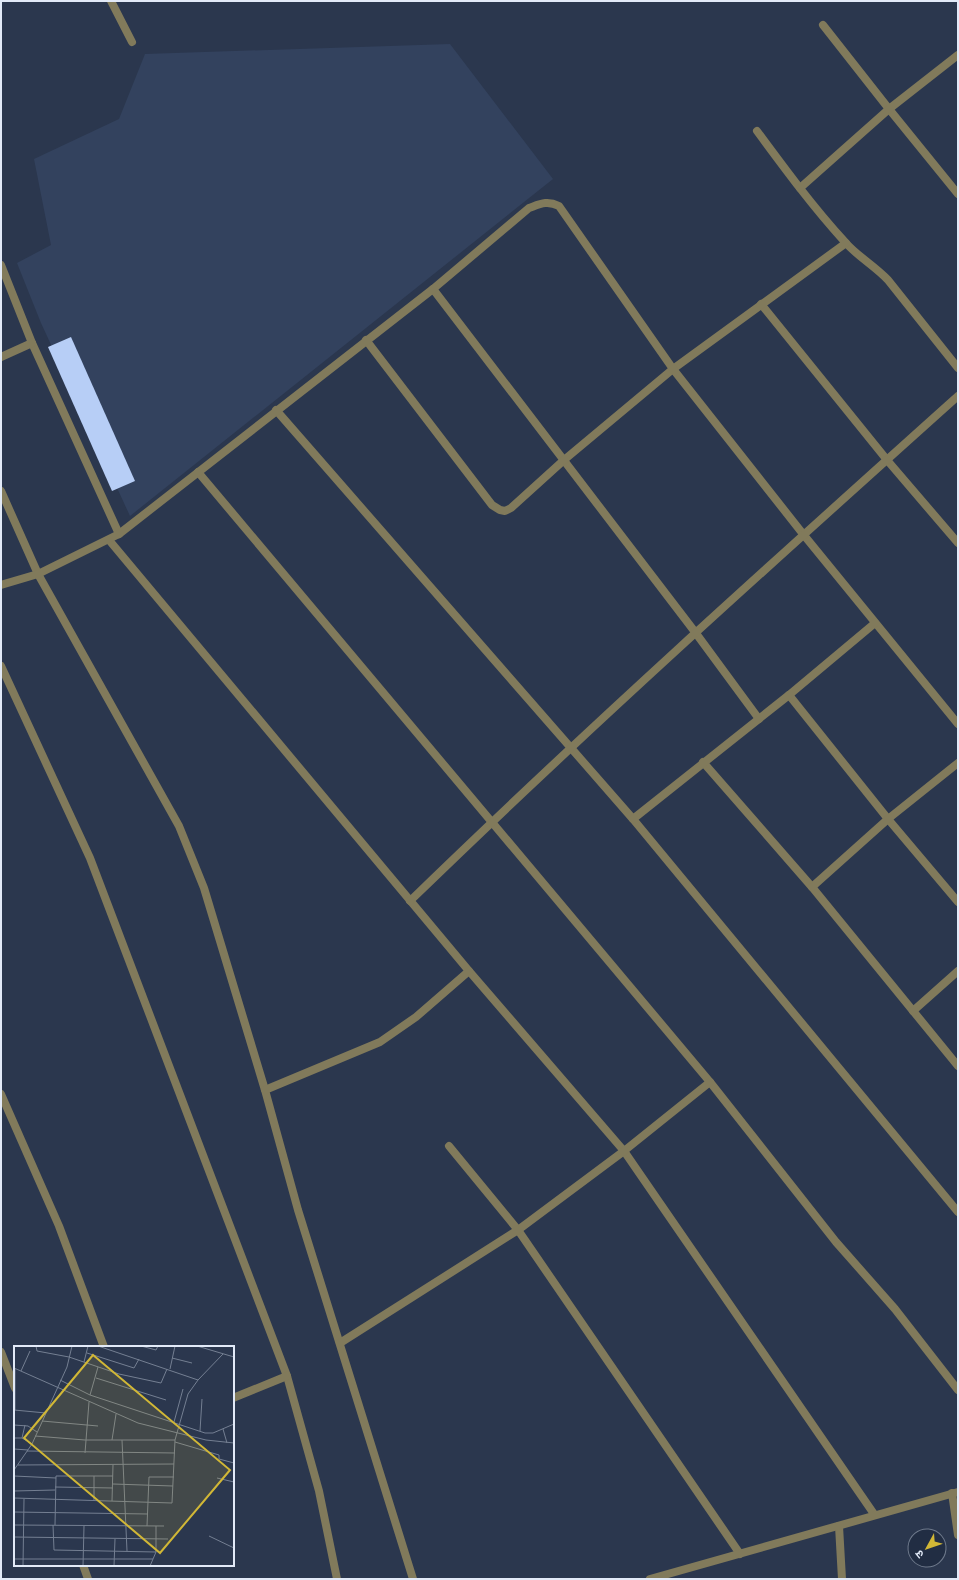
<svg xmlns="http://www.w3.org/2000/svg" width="959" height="1580" font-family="'Archivo Narrow','Noto Sans Devanagari',sans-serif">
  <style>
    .built { fill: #33425e }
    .building { fill: #b7cef6 }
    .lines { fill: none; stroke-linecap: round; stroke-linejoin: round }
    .minor { stroke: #817a5b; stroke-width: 8 }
    .tertiary { stroke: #817a5b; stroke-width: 8 }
    .inset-road { fill: none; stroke: #747f92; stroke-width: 1 }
    .view { fill: #d1b736; fill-opacity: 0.15; stroke: #d1b736; stroke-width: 2 }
    .inset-edge { fill: none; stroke: #e2eaf8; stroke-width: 2 }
  </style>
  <rect width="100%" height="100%" fill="#2b374e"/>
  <path class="built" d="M 450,44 L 553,179 L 130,516 L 41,323 L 17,263 L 51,245 L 34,159 L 119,119 L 145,54 Z"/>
  <path class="building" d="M 71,337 L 135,481 L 112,491 L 48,347 Z"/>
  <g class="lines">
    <g class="minor">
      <path d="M 111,1 L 132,42"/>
      <path d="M 823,25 L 889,109 L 958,194"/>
      <path d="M 757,131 C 785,169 813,207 845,242 C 857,256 875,266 888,280 L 958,368"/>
      <path d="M 800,188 L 889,109 L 958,55"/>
      <path d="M 1,265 L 32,343 L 119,534"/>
      <path d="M 433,289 L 695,632 L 759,719"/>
      <path d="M 761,304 L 887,460 L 958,543"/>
      <path d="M 366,340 L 492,505 L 500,510 L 505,511 L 511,508 L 564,460 L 673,369 L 846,243"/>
      <path d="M 1,357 L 32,343"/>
      <path d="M 276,410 L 633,819 L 958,1212"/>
      <path d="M 198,472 L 710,1082 L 836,1242 L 895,1309 L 958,1390"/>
      <path d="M 1,491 L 38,574 L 179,826 L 204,888 L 265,1090 L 298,1210 L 413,1579"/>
      <path d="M 109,540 L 469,971 L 624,1151 L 874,1514"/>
      <path d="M 1,585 L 38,574 L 119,534 L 433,289 L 529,208 C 540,204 547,200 559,206 L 673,369 L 803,534 L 958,724"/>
      <path d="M 1,666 L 90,858 L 287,1376 L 319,1491 L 337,1579"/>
      <path d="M 789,695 L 888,819 L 958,902"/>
      <path d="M 703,762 L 812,887 L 958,1066"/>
      <path d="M 633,819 L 789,695 L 875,623"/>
      <path d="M 812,887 L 888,819 L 958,763"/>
      <path d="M 410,901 C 589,727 773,562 958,396"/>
      <path d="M 913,1011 L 958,971"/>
      <path d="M 265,1090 L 380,1042 L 416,1017 L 469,971"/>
      <path d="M 1,1094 L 59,1226 L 104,1347"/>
      <path d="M 449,1146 L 518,1230 L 740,1554"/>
      <path d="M 340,1343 L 518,1230 L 624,1151 L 710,1082"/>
      <path d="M 1,1352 L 15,1388"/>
      <path d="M 233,1398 L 287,1376"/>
      <path d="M 952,1493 L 958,1535"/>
      <path d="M 839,1526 L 842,1579"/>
      <path d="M 83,1565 L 88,1579"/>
    </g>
    <path class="tertiary" d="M 650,1579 L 958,1492"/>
  </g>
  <g transform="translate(14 1346)">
    <rect width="220" height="220" fill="#2b374e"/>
    <path class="inset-road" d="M 22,0 L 23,5 L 55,11 L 105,28 L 147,37 L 153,23M 84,0 L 184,34 L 209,8M 127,0 L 142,4 L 144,0M 183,0 L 220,11M 73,7 L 120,22 L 125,13M 158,12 L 178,17M 70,16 L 74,0M 0,22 L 124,77 L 192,94 L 220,97M 1,23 L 1,64M 156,23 L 161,0M 7,25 L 16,5M 82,32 L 152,54M 46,34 L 76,49 L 191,87 L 199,87 L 220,78M 76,49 L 84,21M 0,64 L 32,67M 28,75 L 84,80M 160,76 L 169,43M 0,79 L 14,80 L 23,86M 209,83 L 213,97M 186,85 L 188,53M 21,90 L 71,94 L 161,94M 0,92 L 8,92 L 18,98M 8,92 L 11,79M 98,94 L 102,68M 108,94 L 113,205M 161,96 L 205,109 L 205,113 L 220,117M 0,103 L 14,104M 13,105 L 161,107M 71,107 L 75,56M 4,119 L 160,118M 0,124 L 18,98 L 53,21 L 58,0M 0,130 L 42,132M 80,130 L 80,154M 203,132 L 220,136M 99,138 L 159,140M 41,141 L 99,142M 0,145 L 41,144M 0,152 L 158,157 L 161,94 L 174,48 L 184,34M 98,155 L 99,119M 0,166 L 134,168M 0,179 L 150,180M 39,179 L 40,204 L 142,206M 41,179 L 42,130 L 99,130M 133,180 L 135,131 L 160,131M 195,190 L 220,202M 0,191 L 154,193M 0,213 L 139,213M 9,220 L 10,153M 69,220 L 70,180M 100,220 L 101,193M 136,220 L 142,206 L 142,180"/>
    <path class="view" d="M 79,9 L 216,124 L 146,207 L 10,92 Z"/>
    <rect width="220" height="220" class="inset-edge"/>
  </g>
  <rect width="959" height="1580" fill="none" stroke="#e2eaf8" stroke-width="4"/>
  <g transform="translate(927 1548) rotate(230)"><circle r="19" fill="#212d43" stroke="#6e798b"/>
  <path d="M0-3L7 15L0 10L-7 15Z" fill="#d1b736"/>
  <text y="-6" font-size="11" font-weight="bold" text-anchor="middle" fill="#e2eaf8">उ</text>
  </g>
</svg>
